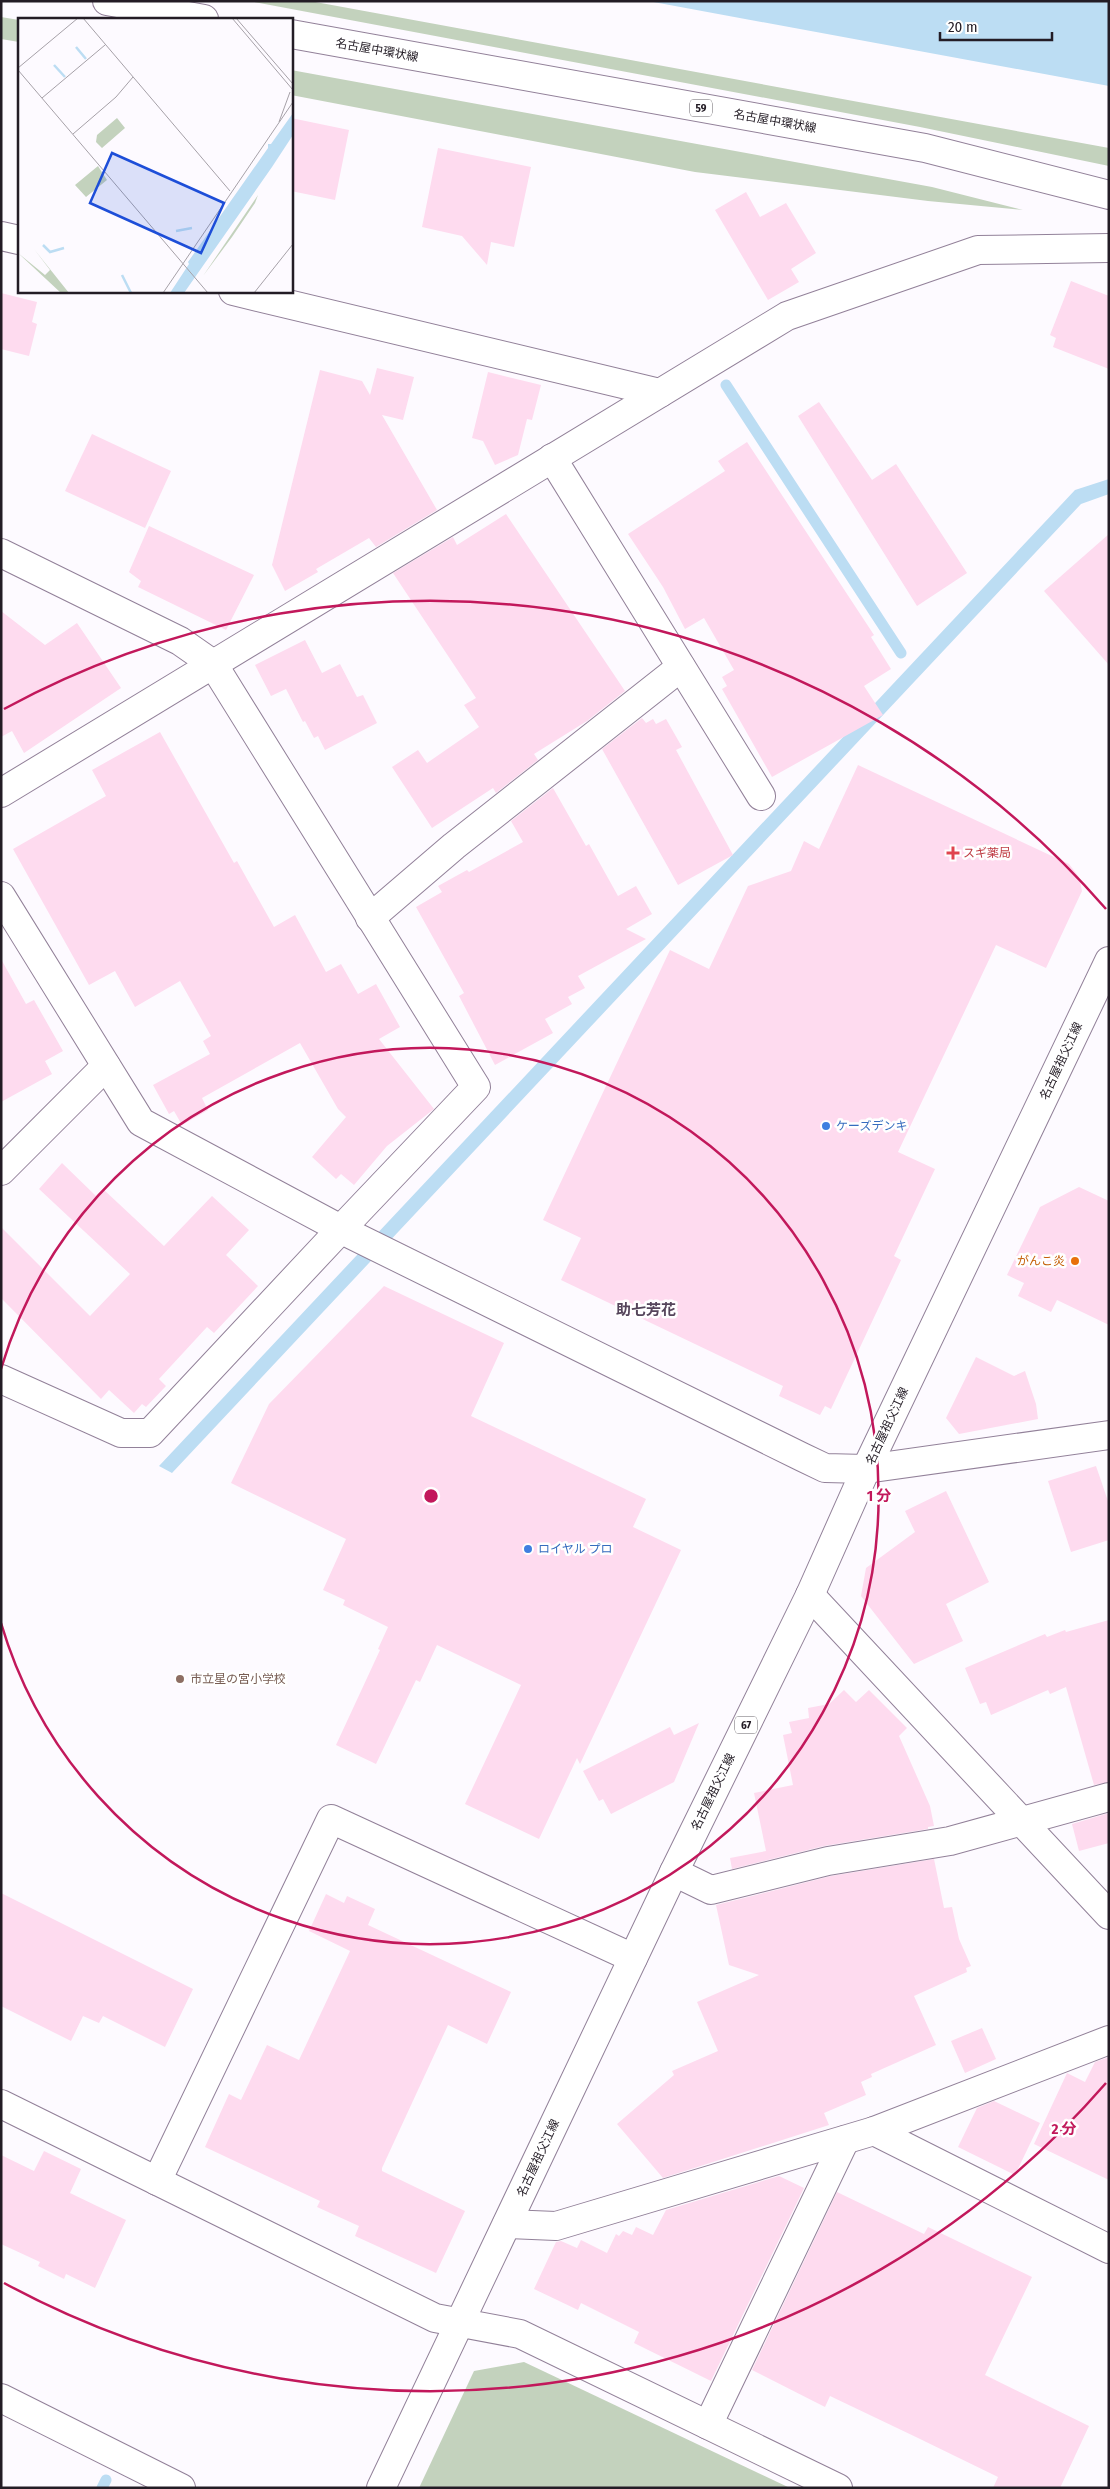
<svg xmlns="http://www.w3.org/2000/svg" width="1110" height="2489" font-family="'Fira Sans Condensed','Noto Sans JP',sans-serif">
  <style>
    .green { fill: #c3d2bd }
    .water { fill: #bcddf3 }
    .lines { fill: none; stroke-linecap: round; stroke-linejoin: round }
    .stream { stroke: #bcddf3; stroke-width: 11 }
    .building { fill: #fedbef }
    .minor-casing { stroke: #928199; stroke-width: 30 }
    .major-casing { stroke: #928199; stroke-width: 30 }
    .minor { stroke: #fff; stroke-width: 28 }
    .major { stroke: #fff; stroke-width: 28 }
    .ring { fill: none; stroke: #c2185b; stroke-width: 2.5 }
    .health-dot { fill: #e0444e; stroke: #fff; stroke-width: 2 }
    .shop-dot { fill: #3f7fe0; stroke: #fff; stroke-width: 2 }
    .food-dot { fill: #e8710a; stroke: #fff; stroke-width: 2 }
    .education-dot { fill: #8d6e63; stroke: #fff; stroke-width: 2 }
    .labels { text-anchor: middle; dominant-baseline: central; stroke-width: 5; stroke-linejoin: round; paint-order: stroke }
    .shield { fill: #fff; stroke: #656066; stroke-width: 1 }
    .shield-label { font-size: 11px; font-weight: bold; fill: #231c25 }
    .street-label { font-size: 12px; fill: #231c25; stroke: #fff }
    .health-label { font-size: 12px; fill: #be3a42; stroke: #fff; text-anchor: start }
    .shop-label { font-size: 12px; fill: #366cbe; stroke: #fff; text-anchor: start }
    .food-label { font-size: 12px; fill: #c56008; stroke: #fff; text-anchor: end }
    .education-label { font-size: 12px; fill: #785e54; stroke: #fff; text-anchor: start }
    .quarter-label { font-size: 15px; font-weight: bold; fill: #55455b; stroke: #fff }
    .inset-river { fill: none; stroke: #bcddf3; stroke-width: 2.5 }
    .inset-road { fill: none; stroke: #a6a1a8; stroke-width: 1 }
    .view { fill: #1d4ed8; fill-opacity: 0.15; stroke: #1d4ed8; stroke-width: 2.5 }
    .inset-edge { fill: none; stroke: #231c25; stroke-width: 2.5 }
    .centre { fill: #c2185b; stroke: #fff; stroke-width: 2.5 }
    .ring-label { font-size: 15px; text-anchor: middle; font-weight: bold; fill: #c2185b; stroke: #fff; stroke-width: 5; stroke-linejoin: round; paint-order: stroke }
  </style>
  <rect width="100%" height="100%" fill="#fdfaff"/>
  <g class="green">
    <path d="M 249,1 L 310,1 L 1109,148 L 1109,166 L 920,127 Z"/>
    <path d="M 1,17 L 19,20 L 19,42 L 1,39 Z"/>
    <path d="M 291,70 L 932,187 L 1023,210 L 928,201 L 695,172 L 291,95 Z"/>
    <path d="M 524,2362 L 790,2488 L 419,2488 L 474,2371 Z"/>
  </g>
  <g class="water">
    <path d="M 648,1 L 1109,1 L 1109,86 Z"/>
    <path d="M 1109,479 L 1109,494 L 1081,504 L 172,1473 L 159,1466 L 1075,490 Z"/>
  </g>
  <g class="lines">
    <g class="stream">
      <path d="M 726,385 L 901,653"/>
      <path d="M 102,2488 L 106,2480"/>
    </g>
  </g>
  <g class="building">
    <path d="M 291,118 L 349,130 L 335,200 L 291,191 Z"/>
    <path d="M 438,148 L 531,167 L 514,247 L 491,242 L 487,265 L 462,236 L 422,227 Z"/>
    <path d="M 746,192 L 760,217 L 786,203 L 816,253 L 791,269 L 799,282 L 768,300 L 715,210 Z"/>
    <path d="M 1071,281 L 1109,296 L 1109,369 L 1053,347 L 1056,338 L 1050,335 Z"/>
    <path d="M 1,293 L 37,302 L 32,322 L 37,324 L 29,356 L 1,349 Z"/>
    <path d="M 377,368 L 414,377 L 403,420 L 382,415 L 437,510 L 376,547 L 369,538 L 316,569 L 318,572 L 285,591 L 272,565 L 320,370 L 362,381 L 370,395 Z"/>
    <path d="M 488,372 L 541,385 L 532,420 L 527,419 L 518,455 L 495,465 L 483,441 L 472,438 Z"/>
    <path d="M 819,402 L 872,480 L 896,464 L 967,573 L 917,606 L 798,416 Z"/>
    <path d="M 92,434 L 171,471 L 145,528 L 65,491 Z"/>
    <path d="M 747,442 L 874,635 L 871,637 L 891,669 L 864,686 L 883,715 L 772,777 L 722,689 L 727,686 L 722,677 L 734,670 L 704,618 L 685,629 L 663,587 L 628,534 L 725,471 L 718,461 Z"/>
    <path d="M 506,514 L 625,691 L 587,721 L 534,754 L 538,760 L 496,793 L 493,788 L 432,828 L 392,767 L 418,750 L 427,763 L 479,727 L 464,705 L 476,698 L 393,573 L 453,537 L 457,545 Z"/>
    <path d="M 149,526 L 254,575 L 226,630 L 138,587 L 141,581 L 129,572 Z"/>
    <path d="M 1109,534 L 1109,665 L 1044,591 Z"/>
    <path d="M 1,611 L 45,645 L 77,623 L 121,688 L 24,753 L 12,731 L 1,737 Z"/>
    <path d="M 305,640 L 322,673 L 340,664 L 357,697 L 363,695 L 377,723 L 325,750 L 318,736 L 314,738 L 305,721 L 303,722 L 286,689 L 271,696 L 255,665 Z"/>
    <path d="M 642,718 L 646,723 L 653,719 L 656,724 L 666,719 L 682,747 L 676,750 L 733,855 L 678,885 L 602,749 Z"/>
    <path d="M 160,732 L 234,863 L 237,861 L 274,927 L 295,915 L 326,972 L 341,964 L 358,994 L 376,984 L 400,1027 L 379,1039 L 434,1109 L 387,1146 L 354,1185 L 341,1174 L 336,1179 L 312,1157 L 346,1117 L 338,1109 L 300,1043 L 202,1098 L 208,1110 L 182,1125 L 174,1111 L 169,1114 L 153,1085 L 210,1054 L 203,1041 L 211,1036 L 180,981 L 135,1007 L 115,971 L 89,985 L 13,849 L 106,796 L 92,770 Z"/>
    <path d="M 858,765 L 1069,864 L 1079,877 L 1082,891 L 1046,968 L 996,945 L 898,1152 L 935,1169 L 894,1256 L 901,1260 L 831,1409 L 825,1406 L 820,1415 L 779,1396 L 783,1386 L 561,1280 L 581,1238 L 543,1220 L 670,950 L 709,969 L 748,886 L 791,871 L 804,841 L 819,849 Z"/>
    <path d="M 553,788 L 586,846 L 589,844 L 618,896 L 636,886 L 652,914 L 626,929 L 646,939 L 578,976 L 585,988 L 568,997 L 572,1004 L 545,1019 L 553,1033 L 495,1065 L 459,996 L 464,993 L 416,907 L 442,892 L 438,886 L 467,870 L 469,872 L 523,842 L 511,821 Z"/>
    <path d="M 1,959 L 26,1004 L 34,1000 L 63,1051 L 45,1061 L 52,1074 L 1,1102 Z"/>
    <path d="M 62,1163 L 96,1196 L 103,1189 L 164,1246 L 212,1196 L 249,1230 L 226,1255 L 258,1286 L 214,1333 L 207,1327 L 159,1379 L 166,1386 L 146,1407 L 142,1404 L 134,1413 L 109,1390 L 101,1399 L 1,1298 L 1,1227 L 90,1316 L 130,1274 L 39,1189 Z"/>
    <path d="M 1079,1187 L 1109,1201 L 1109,1325 L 1057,1300 L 1051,1312 L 1018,1296 L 1024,1283 L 1007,1275 L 1040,1207 Z"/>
    <path d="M 384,1286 L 504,1343 L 471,1416 L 646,1499 L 633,1527 L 681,1550 L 580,1764 L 577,1758 L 539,1839 L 465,1804 L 521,1685 L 437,1645 L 420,1682 L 416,1680 L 376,1764 L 336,1745 L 380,1650 L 378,1649 L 388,1627 L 343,1605 L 345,1600 L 323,1590 L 346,1539 L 231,1483 L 269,1404 Z"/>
    <path d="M 976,1357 L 1014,1376 L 1025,1371 L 1036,1404 L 1038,1419 L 959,1434 L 946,1418 Z"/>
    <path d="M 1096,1466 L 1109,1504 L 1109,1540 L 1071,1552 L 1048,1481 Z"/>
    <path d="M 946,1491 L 989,1582 L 946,1604 L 963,1641 L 914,1664 L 861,1596 L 866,1568 L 915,1532 L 905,1511 Z"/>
    <path d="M 1109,1620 L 1109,1782 L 1094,1785 L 1066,1687 L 1050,1694 L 1048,1690 L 991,1715 L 986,1702 L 980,1704 L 965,1668 L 1045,1634 L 1047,1637 L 1065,1630 L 1066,1632 Z"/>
    <path d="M 844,1690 L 856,1702 L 869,1690 L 907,1728 L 899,1736 L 930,1806 L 934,1826 L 928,1827 L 928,1829 L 824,1846 L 732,1869 L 730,1858 L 766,1851 L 754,1793 L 793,1785 L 783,1735 L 792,1733 L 789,1722 L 809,1718 L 808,1708 L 829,1704 Z"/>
    <path d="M 699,1723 L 674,1782 L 611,1814 L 603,1799 L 599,1801 L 583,1771 L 670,1727 L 674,1735 Z"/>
    <path d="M 1109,1813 L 1109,1843 L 1079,1851 L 1072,1824 Z"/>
    <path d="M 934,1859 L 944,1908 L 952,1907 L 959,1939 L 971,1966 L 966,1968 L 967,1972 L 914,1996 L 936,2045 L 871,2074 L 872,2077 L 861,2082 L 866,2095 L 824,2113 L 829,2125 L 663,2178 L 617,2124 L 674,2075 L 672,2071 L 718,2051 L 697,2002 L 759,1975 L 729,1965 L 716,1905 L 831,1876 Z"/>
    <path d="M 1,1893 L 193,1989 L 165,2047 L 103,2016 L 99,2023 L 83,2016 L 71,2041 L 1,2006 Z"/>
    <path d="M 326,1894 L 344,1903 L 347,1896 L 375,1909 L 368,1925 L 511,1992 L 487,2044 L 448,2025 L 382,2168 L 382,2171 L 465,2211 L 436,2273 L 355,2236 L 359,2226 L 317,2207 L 320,2201 L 205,2147 L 229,2094 L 241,2100 L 267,2045 L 299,2060 L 350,1951 L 309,1931 Z"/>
    <path d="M 982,2028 L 996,2059 L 965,2073 L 951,2041 Z"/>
    <path d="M 1109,2057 L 1109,2180 L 1034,2144 L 1067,2073 L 1085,2082 L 1095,2062 Z"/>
    <path d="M 994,2101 L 1040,2123 L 1015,2175 L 958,2147 L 977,2108 Z"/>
    <path d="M 44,2151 L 81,2169 L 70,2193 L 126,2220 L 95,2288 L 66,2274 L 64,2279 L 38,2266 L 40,2262 L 1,2244 L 1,2155 L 34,2171 Z"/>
    <path d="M 779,2176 L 804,2188 L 711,2381 L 634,2343 L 639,2332 L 581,2303 L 578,2310 L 534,2289 L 556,2242 L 561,2241 L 577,2248 L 581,2240 L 607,2253 L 616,2234 L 619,2236 L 623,2231 L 632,2235 L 636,2227 L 653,2235 L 666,2210 Z"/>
    <path d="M 837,2192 L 924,2234 L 928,2227 L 1032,2277 L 985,2375 L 1089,2426 L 1060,2488 L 993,2488 L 998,2477 L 918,2438 L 830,2396 L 825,2407 L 752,2370 Z"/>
  </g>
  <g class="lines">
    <g class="minor-casing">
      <g id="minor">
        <path d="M 1,236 L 19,240"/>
        <path d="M 233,291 L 660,393"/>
        <path d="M 552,458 L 761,796"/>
        <path d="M 1,553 L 180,641 L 213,664 L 476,1087 L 341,1229 L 150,1433 L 121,1433 L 1,1379"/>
        <path d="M 1,793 L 787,316 L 978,250 L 1109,248"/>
        <path d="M 1,896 L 141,1122 L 352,1235 L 802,1457 L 825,1468 L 866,1469 L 1109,1435"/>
        <path d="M 370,918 L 454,846 L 681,667"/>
        <path d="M 1,1171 L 106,1066"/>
        <path d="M 810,1595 L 1109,1915"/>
        <path d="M 674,1872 L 711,1890 L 828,1861 L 950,1841 L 1109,1797"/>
        <path d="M 1,2104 L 435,2318 L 520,2334 L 838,2488"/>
        <path d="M 874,2131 L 1109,2249"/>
        <path d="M 157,2181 L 331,1819 L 633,1958"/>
        <path d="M 507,2224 L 556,2226 L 874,2131 L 1109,2040"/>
        <path d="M 1,2398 L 181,2488"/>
        <path d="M 708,2425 L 845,2140"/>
      </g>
    </g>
    <g class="major-casing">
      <g id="major">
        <path d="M 107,1 L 204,19"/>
        <path d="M 291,34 L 925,148 L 1109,195"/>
        <path d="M 381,2488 L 674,1872 L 810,1595 L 866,1469 L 1109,961"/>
      </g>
    </g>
    <use href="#minor" class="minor"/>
    <use href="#major" class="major"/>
  </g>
  <g class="ring">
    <path d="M1 1369A448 448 0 1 1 1 1623"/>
    <path d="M1106 2083A895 895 0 0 1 4 2283M4 709A895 895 0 0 1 1106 909"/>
  </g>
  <path class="health-dot" d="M950.5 845.5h5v5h5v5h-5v5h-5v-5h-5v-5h5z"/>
  <g class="shop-dot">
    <circle cx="826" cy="1126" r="5"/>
    <circle cx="528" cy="1549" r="5"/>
  </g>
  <circle class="food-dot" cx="1075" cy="1261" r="5"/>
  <circle class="education-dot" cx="180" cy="1679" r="5"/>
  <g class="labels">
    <g class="shield">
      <rect x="690" y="99.5" width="22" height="17" rx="4"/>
      <rect x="735" y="1716.5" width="22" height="17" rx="4"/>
    </g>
    <g class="shield-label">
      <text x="701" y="108">59</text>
      <text x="746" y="1725">67</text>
    </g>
    <g class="street-label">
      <text transform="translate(377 50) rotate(10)">名古屋中環状線</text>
      <text transform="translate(775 121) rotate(10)">名古屋中環状線</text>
      <text transform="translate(1061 1061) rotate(-65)">名古屋祖父江線</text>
      <text transform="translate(887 1426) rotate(-65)">名古屋祖父江線</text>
      <text transform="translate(713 1792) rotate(-64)">名古屋祖父江線</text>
      <text transform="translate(538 2158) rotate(-65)">名古屋祖父江線</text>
    </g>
    <g class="health-label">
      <text x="963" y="853">スギ薬局</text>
    </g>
    <g class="shop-label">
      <text x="836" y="1126">ケーズデンキ</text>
      <text x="538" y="1549">ロイヤル プロ</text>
    </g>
    <g class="food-label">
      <text x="1065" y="1261">がんこ炎</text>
    </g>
    <g class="education-label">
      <text x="190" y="1679">市立星の宮小学校</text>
    </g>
    <g class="quarter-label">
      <text x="646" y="1310">助七芳花</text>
    </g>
  </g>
  <g transform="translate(18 18)">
    <rect width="275" height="275" fill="#fdfaff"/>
    <path d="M 99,100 L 107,110 L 84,130 L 78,124 L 79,117 ZM 80,148 L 89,162 L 68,179 L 57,167 ZM 240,177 L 237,185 L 214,219 L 185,258 ZM 16,231 L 51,275 L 43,275 L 0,235 L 27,257 L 32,252 Z" fill="#c3d2bd"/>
    <path d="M 275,95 L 275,117 L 254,149 L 166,275 L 152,275 L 171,246 L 170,244 L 250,130 L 250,126 L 253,126 Z" fill="#bcddf3"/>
    <path class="inset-river" d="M 58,29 L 68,41M 36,47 L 47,59M 158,213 L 174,210M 25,227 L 32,234 L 46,230M 104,257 L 113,275"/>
    <path class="inset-road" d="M 65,0 L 212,173M 214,0 L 275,72M 218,0 L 275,66M 0,50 L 60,0M 0,52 L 190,275M 24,80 L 87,27M 261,104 L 272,74M 55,116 L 98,79 L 115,59M 145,275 L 275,84M 236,275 L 275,226"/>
    <path class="view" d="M 94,135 L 206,185 L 183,235 L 72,185 Z"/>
    <rect width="275" height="275" class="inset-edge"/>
  </g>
  <circle cx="431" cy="1496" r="8" class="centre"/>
  <g class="ring-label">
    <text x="879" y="1501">1 分</text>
    <text x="1064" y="2134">2 分</text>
  </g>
  <rect width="1110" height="2489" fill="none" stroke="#231c25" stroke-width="5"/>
  <path d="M940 32v8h112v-8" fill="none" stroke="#231c25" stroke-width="2.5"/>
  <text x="948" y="32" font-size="15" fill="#231c25" stroke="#ffffff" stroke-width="4" paint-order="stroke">20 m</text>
</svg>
